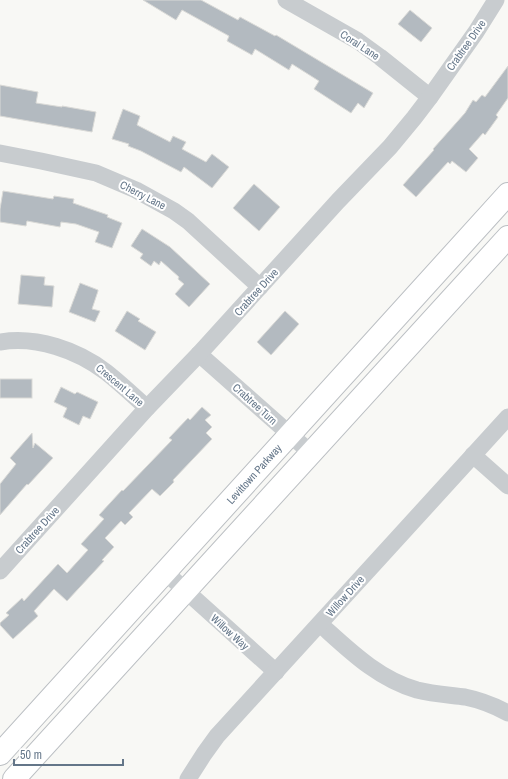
<svg xmlns="http://www.w3.org/2000/svg" width="508" height="779" font-family="'Archivo Narrow',sans-serif">
  <style>
    .building { fill: #b3bac0; stroke: #dadad7 }
    .lines { fill: none; stroke-linecap: round; stroke-linejoin: round }
    .primary-casing { stroke: #bbbfc3; stroke-width: 24 }
    .street { stroke: #c8cccf; stroke-width: 17 }
    .primary { stroke: #fff; stroke-width: 22 }
    .labels { text-anchor: middle; dominant-baseline: central; stroke-width: 4; stroke-linejoin: round; paint-order: stroke }
    .street-label { font-size: 11px; fill: #647689; stroke: #fff }
  </style>
  <rect width="100%" height="100%" fill="#f8f8f5"/>
  <g class="building">
    <path d="M 143,0 L 201,0 L 238,20 L 240,17 L 275,36 L 276,35 L 373,93 L 364,108 L 358,103 L 351,113 L 314,89 L 319,81 L 292,64 L 289,70 L 255,49 L 252,55 L 227,41 L 229,36 L 182,10 L 176,20 Z"/>
    <path d="M 410,10 L 432,28 L 421,42 L 398,24 Z"/>
    <path d="M 508,66 L 508,98 L 496,115 L 498,117 L 485,135 L 483,133 L 469,149 L 478,158 L 466,172 L 452,161 L 450,164 L 448,162 L 416,197 L 403,185 L 434,150 L 433,149 L 465,113 L 473,100 L 476,102 L 482,95 L 485,97 Z"/>
    <path d="M 0,85 L 38,92 L 36,103 L 62,107 L 62,106 L 96,112 L 92,132 L 0,116 Z"/>
    <path d="M 123,109 L 140,116 L 137,125 L 170,142 L 173,136 L 186,142 L 182,149 L 206,162 L 212,154 L 229,167 L 212,188 L 184,167 L 181,172 L 141,151 L 128,146 L 129,144 L 112,139 Z"/>
    <path d="M 254,184 L 280,207 L 259,231 L 233,208 Z"/>
    <path d="M 3,191 L 53,199 L 54,196 L 74,199 L 73,203 L 108,215 L 107,217 L 122,223 L 112,248 L 95,242 L 99,232 L 76,224 L 61,222 L 60,227 L 27,221 L 26,226 L 0,222 L 0,209 Z"/>
    <path d="M 142,229 L 170,247 L 210,284 L 189,307 L 175,294 L 184,284 L 178,279 L 179,277 L 161,261 L 159,265 L 154,261 L 151,266 L 140,258 L 143,254 L 131,246 Z"/>
    <path d="M 21,275 L 45,277 L 44,285 L 54,286 L 52,307 L 18,304 Z"/>
    <path d="M 80,283 L 98,290 L 98,291 L 92,309 L 100,311 L 95,322 L 69,312 Z"/>
    <path d="M 127,311 L 140,319 L 138,321 L 156,332 L 145,350 L 115,331 Z"/>
    <path d="M 285,311 L 299,324 L 271,355 L 257,342 Z"/>
    <rect x="0" y="379" width="32" height="19"/>
    <path d="M 61,387 L 75,394 L 77,392 L 98,402 L 90,419 L 83,416 L 79,425 L 63,417 L 67,408 L 54,402 Z"/>
    <path d="M 202,407 L 211,415 L 205,420 L 212,427 L 206,433 L 212,439 L 173,480 L 174,482 L 160,496 L 152,489 L 129,513 L 133,517 L 125,525 L 121,521 L 105,538 L 114,547 L 102,560 L 104,561 L 67,601 L 54,589 L 34,611 L 38,616 L 13,639 L 0,625 L 0,623 L 9,615 L 6,613 L 22,598 L 24,601 L 58,564 L 67,573 L 88,550 L 81,544 L 104,519 L 99,515 L 122,490 L 123,491 L 172,440 L 169,438 L 188,418 L 190,420 Z"/>
    <path d="M 32,433 L 33,448 L 35,443 L 53,458 L 28,485 L 27,484 L 0,515 L 0,484 L 16,464 L 10,458 Z"/>
  </g>
  <g class="lines">
    <g class="primary-casing">
      <g id="primary">
        <path d="M 0,754 L 508,194"/>
        <path d="M 14,779 L 508,237"/>
      </g>
    </g>
    <g class="street">
      <path d="M 286,0 L 358,41 L 380,57 L 430,97"/>
      <path d="M 0,153 L 41,161 L 96,173 L 136,190 L 174,211 L 188,221 L 260,287"/>
      <path d="M 0,342 C 37,336 77,350 106,372 C 120,383 134,396 147,408"/>
      <path d="M 199,354 L 311,453"/>
      <path d="M 473,455 L 508,486"/>
      <path d="M 0,571 L 147,408 L 199,354 L 338,201 L 390,147 L 414,118 L 430,97 L 476,32 L 496,0"/>
      <path d="M 165,572 L 276,672"/>
      <path d="M 320,624 C 349,650 378,679 417,690 C 433,694 450,695 465,697 C 480,700 495,706 508,713"/>
      <path d="M 188,779 L 204,754 L 217,736 L 508,417"/>
    </g>
    <use href="#primary" class="primary"/>
  </g>
  <g class="labels">
    <g class="street-label">
      <text transform="translate(360 45) rotate(33)">Coral Lane</text>
      <text transform="translate(466 45) rotate(-55)">Crabtree Drive</text>
      <text transform="translate(143 195) rotate(27)">Cherry Lane</text>
      <text transform="translate(256 292) rotate(-48)">Crabtree Drive</text>
      <text transform="translate(120 385) rotate(40)">Crescent Lane</text>
      <text transform="translate(255 404) rotate(42)">Crabtree Turn</text>
      <text transform="translate(254 474) rotate(-48)">Levittown Parkway</text>
      <text transform="translate(37 530) rotate(-48)">Crabtree Drive</text>
      <text transform="translate(345 596) rotate(-48)">Willow Drive</text>
      <text transform="translate(230 632) rotate(42)">Willow Way</text>
    </g>
  </g>
  <path d="M14 759v6h109v-6" fill="none" stroke="#647689" stroke-width="2"/>
  <text x="20" y="759" font-size="12" fill="#647689" stroke="#ffffff" stroke-width="3" paint-order="stroke">50 m</text>
</svg>
